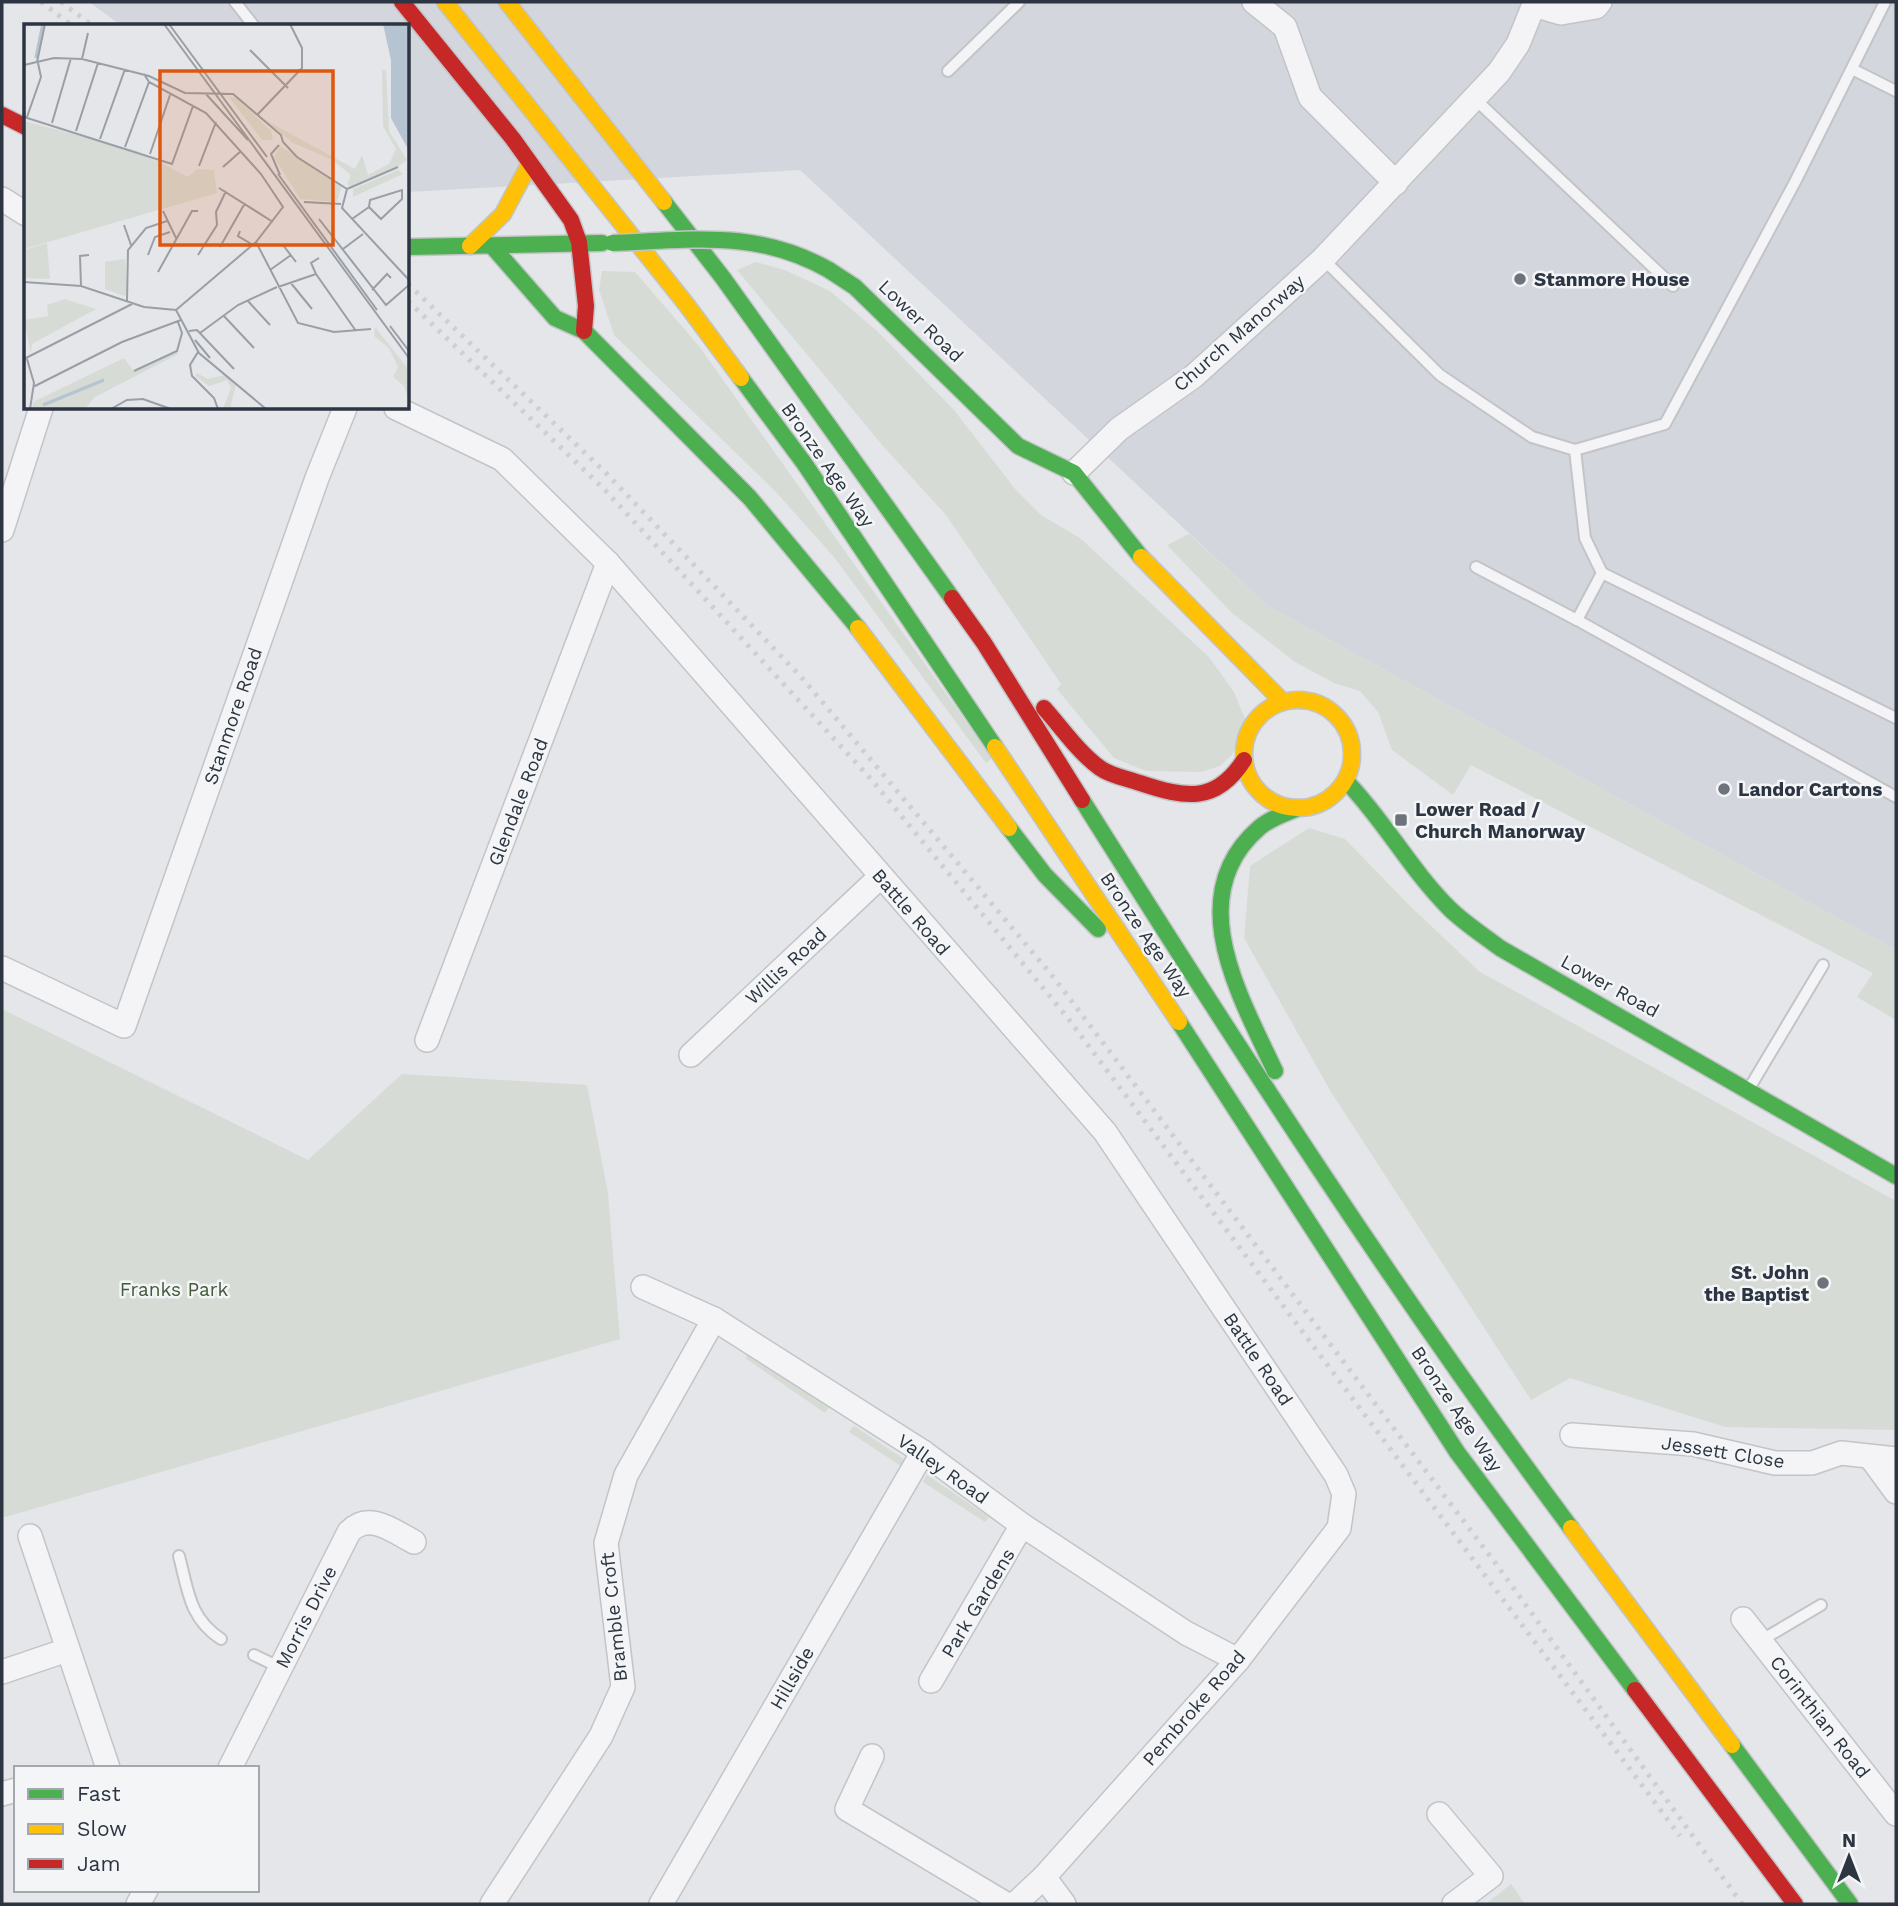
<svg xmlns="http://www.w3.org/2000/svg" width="1898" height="1906" font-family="'Work Sans',sans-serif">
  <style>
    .built { fill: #d3d6dc }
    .green { fill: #d6dcd5 }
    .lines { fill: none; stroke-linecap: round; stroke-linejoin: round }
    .lane-casing { stroke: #c2c4c7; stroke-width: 14 }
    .street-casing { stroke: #c2c4c7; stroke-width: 26 }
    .fast-casing { stroke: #c2c4c7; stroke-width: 19 }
    .slow-casing { stroke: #c2c4c7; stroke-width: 19 }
    .jam-casing { stroke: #c2c4c7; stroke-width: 19 }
    .lane { stroke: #f4f4f6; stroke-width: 10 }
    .street { stroke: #f4f4f6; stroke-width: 23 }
    .fast { stroke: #4caf50; stroke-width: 16 }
    .slow { stroke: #ffc107; stroke-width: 16 }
    .jam { stroke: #c62828; stroke-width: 16 }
    .rail { stroke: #cdcfd1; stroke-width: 5; stroke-dasharray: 3.5 7; stroke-linecap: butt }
    .fast-bridge-casing { stroke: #c2c4c7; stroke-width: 19; stroke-linecap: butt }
    .fast-bridge { stroke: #4caf50; stroke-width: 16 }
    .poi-dot { fill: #6c737c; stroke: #f3f5f7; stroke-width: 2.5 }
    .labels { text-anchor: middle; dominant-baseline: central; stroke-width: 5; stroke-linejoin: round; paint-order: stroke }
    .poi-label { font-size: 19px; font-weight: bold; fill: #2c3541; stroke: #f3f5f7; text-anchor: start }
    .street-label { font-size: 19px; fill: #2c3541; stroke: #f3f5f7 }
    .park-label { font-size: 19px; fill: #435b3b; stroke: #f3f5f7 }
    .inset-river { fill: none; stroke: #b6c4d1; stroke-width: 3.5 }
    .inset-road { fill: none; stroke: #9a9fa6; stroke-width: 2 }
    .view { fill: #df570f; fill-opacity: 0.15; stroke: #df570f; stroke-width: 3.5 }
    .inset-edge { fill: none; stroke: #2c3541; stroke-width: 3.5 }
  </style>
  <rect width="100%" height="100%" fill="#e4e6e9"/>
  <path class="built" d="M 89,2 L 1896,2 L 1896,950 L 1266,605 L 800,170 L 408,192 L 408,26 L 122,26 Z"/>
  <g class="green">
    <path d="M 756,262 L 785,270 L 830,291 L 877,331 L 954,410 L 1016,490 L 1041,515 L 1080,538 L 1209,657 L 1234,692 L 1245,719 L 1241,737 L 1232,755 L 1220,766 L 1201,772 L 1146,771 L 1114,758 L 1057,689 L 1061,684 L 946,515 L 883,446 L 737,270 Z"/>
    <path d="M 602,271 L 635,272 L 699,346 L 992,758 L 986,763 L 834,557 L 775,491 L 614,335 L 599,290 Z"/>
    <path d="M 1189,534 L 1266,605 L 1896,950 L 1896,1020 L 1857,997 L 1873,973 L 1471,765 L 1453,795 L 1392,750 L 1378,712 L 1360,691 L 1334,683 L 1295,662 L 1232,613 L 1167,545 Z"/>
    <path d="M 1309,828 L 1345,839 L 1408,904 L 1480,972 L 1896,1201 L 1896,1430 L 1725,1427 L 1570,1378 L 1531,1400 L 1331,1092 L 1244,938 L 1250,866 Z"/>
    <path d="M 2,1009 L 308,1160 L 402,1074 L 587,1085 L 608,1193 L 620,1339 L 2,1518 Z"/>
    <path d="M 750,1354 L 829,1407 L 825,1413 L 745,1358 Z"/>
    <path d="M 854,1426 L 910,1463 L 907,1470 L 849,1432 Z"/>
    <path d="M 927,1475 L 989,1517 L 985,1522 L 923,1482 Z"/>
    <path d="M 1511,1884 L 1525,1904 L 1486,1904 Z"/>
  </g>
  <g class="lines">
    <g class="lane-casing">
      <g id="lane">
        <path d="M 235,2 L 254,26"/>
        <path d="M 1852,69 L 1896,91"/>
        <path d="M 948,71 L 1019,2"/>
        <path d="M 1475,99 L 1673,286"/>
        <path d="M 1323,259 L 1440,375 L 1532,437 L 1575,450 L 1665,424 L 1795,182 L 1885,2"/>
        <path d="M 1575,450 L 1585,538 L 1602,573 L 1896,718"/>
        <path d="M 1476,567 L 1577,620 L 1896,797"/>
        <path d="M 1577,620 L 1602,573"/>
        <path d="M 1750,1087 L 1823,965"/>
        <path d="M 179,1556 C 188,1590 189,1618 221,1639"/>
        <path d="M 1760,1641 L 1821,1605"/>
        <path d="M 254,1655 L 281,1668"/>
      </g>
    </g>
    <g class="street-casing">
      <g id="street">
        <path d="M 1254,2 L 1285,27 L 1310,97 L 1396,183"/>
        <path d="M 1534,5 L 1561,13 L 1596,7 L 1600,2"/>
        <path d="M 2,199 L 26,214"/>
        <path d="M 396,408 L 502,459 L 608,563 L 1105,1132 L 1336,1475 L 1344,1494 L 1339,1528 L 1238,1660 L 1044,1877 L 1015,1904"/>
        <path d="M 1074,473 L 1119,429 L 1194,376 L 1323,259 L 1499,72 L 1518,44 L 1535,2"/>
        <path d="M 2,530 L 41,408"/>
        <path d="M 2,968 L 124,1026 L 317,478 L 345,408"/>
        <path d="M 427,1040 L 608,563"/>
        <path d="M 691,1055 L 880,877"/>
        <path d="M 643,1287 L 714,1319 L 923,1452 L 1022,1525 L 1186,1633 L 1238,1660"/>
        <path d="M 1572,1435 L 1693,1444 L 1775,1463 L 1812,1463 L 1841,1453 L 1896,1459"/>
        <path d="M 1871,1458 L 1896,1492"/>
        <path d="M 30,1536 L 108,1768"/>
        <path d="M 1743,1619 L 1896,1814"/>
        <path d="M 2,1672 L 67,1650"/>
        <path d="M 931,1681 L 1022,1525"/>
        <path d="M 872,1756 L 847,1809 L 1006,1904"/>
        <path d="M 230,1768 L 349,1532 C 369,1511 393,1531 414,1542"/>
        <path d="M 2,1794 L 16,1790"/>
        <path d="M 1439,1814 L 1491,1876 L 1454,1904"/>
        <path d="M 1044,1877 L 1064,1904"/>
        <path d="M 138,1904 L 146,1890"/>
        <path d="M 492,1904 L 601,1736 L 623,1687 L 606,1543 L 626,1475 L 714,1319"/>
        <path d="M 661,1904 L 923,1452"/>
      </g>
    </g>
    <g class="fast-casing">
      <g id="fast">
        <path d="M 664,202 L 723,278 L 952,598"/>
        <path d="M 492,246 L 555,318 L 584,331 L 750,498 L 858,628"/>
        <path d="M 408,247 L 602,243"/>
        <path d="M 829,270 L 855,287 L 1018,446 L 1074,473 L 1141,557"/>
        <path d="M 741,378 L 804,463 L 995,747"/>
        <path d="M 1346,781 C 1384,820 1410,869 1449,908 C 1464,923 1483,935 1500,948 L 1896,1176"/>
        <path d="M 1082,800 C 1238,1048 1396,1293 1571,1528"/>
        <path d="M 1009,828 L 1045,875 L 1098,929"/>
        <path d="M 1179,1022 L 1457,1452 L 1635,1690"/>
        <path d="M 1275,1071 C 1240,996 1181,896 1259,828 C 1270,818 1285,814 1298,808"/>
        <path d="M 1732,1745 L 1850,1904"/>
      </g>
    </g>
    <g class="slow-casing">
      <g id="slow">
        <path d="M 445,2 L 686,304 L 741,378"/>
        <path d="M 507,2 L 664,202"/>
        <path d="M 470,246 L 503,214 L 529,165"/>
        <path d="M 1141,557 L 1283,702"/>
        <path d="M 858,628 L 1009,828"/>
        <circle cx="1298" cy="754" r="54"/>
        <path d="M 995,747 L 1179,1022"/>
        <path d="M 1571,1528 L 1732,1745"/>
      </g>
    </g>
    <g class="jam-casing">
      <g id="jam">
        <path d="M 402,2 L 513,139 L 571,220 L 579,242 L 586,306 L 584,331"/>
        <path d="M 2,115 L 26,127"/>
        <path d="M 952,598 L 984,643 L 1082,800"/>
        <path d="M 1044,708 C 1062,728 1078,752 1100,768 C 1111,776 1126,778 1140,783 C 1185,798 1216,804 1244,760"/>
        <path d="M 1635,1690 L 1795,1904"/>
      </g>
    </g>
    <use href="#lane" class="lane"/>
    <use href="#street" class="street"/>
    <use href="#fast" class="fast"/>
    <use href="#slow" class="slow"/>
    <use href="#jam" class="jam"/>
    <g class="rail">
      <path d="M 41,2 L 73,26"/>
      <path d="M 61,2 L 93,26"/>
      <path d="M 408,284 L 605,472 L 803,679 L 1055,979 L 1499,1568 L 1742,1904"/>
      <path d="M 408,301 L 604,489 L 871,779 L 1067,1017 L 1680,1836"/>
    </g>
    <g class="fast-bridge-casing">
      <path id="fast-bridge" d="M 612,243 C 691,240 757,229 829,270"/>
    </g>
    <use href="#fast-bridge" class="fast-bridge"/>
  </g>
  <g class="poi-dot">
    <circle cx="1520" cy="279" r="7"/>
    <circle cx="1724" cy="789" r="7"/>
    <rect x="1394" y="813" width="14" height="14" rx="3.5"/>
    <circle cx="1823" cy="1283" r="7"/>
  </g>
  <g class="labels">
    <g class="poi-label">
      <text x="1534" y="279">Stanmore House</text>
      <text x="1738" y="789">Landor Cartons</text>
      <text x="1415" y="809">Lower Road /<tspan x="1415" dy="22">Church Manorway</tspan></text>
      <text x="1809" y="1272" text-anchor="end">St. John<tspan x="1809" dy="22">the Baptist</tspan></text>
    </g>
    <g class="street-label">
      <text transform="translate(921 321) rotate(44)">Lower Road</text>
      <text transform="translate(1239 333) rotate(-41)">Church Manorway</text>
      <text transform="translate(828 465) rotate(55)">Bronze Age Way</text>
      <text transform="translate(233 716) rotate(-71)">Stanmore Road</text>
      <text transform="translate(518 802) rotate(-69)">Glendale Road</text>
      <text transform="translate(911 912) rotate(49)">Battle Road</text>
      <text transform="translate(1146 935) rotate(56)">Bronze Age Way</text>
      <text transform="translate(786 966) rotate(-43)">Willis Road</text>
      <text transform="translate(1610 986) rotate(29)">Lower Road</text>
      <text transform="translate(1258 1359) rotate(56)">Battle Road</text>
      <text transform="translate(1457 1409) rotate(56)">Bronze Age Way</text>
      <text transform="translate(1723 1452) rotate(9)">Jessett Close</text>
      <text transform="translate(943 1469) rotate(35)">Valley Road</text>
      <text transform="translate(978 1603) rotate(-59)">Park Gardens</text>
      <text transform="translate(306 1617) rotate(-63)">Morris Drive</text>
      <text transform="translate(614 1617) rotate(-96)">Bramble Croft</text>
      <text transform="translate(792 1678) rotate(-60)">Hillside</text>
      <text transform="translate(1194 1708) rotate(-49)">Pembroke Road</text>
      <text transform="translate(1820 1717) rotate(52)">Corinthian Road</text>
    </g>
    <g class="park-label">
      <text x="174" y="1289">Franks Park</text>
    </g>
  </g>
  <g transform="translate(24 24)">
    <rect width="385" height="385" fill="#e4e6e9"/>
    <path d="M 358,46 L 362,46 L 365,107 L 383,136 L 372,144 L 327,163 L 323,160 L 327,151 L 307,135 L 269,119 L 243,97 L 331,145 L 338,131 L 344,151 L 365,140 L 372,125 L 359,102 ZM 204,72 L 212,74 L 247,107 L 249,116 L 238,116 ZM 0,97 L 113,127 L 164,153 L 173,145 L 190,146 L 193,169 L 0,225 ZM 256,122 L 318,161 L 313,178 L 276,175 L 250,133 ZM 374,146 L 379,150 L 329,173 L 329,165 ZM 23,219 L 26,255 L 0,254 L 0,226 ZM 101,235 L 104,270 L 100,272 L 81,265 L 81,238 ZM 41,275 L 72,285 L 8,320 L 7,330 L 0,296 L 24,292 L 23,281 ZM 351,303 L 385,346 L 385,377 L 380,362 L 369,353 L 374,343 L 365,324 L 350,312 ZM 153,327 L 154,330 L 71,373 L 61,385 L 8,385 L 9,378 L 100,334 L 110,347 ZM 173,349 L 184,355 L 201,351 L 212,361 L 206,385 L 199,385 L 207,364 L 203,356 L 185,362 L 171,352 Z" fill="#d6dcd5"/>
    <path d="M 359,0 L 385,0 L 385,127 L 367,94 L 367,36 Z" fill="#b6c4d1"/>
    <path class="inset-river" d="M 12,34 L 19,0M 19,381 L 80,356"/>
    <path class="inset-road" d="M 140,0 L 385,334M 145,0 L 243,133M 226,26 L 264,64M 58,35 L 64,9M 13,38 L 21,0M 0,41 L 30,34 L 58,35 L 125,52 L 161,69 L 209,70 L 257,111 L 259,118M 120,50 L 125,58 L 182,89 L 237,150 L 259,183 L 232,218 L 152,286M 181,69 L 224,116M 234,90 L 278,44 L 278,24 L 266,0M 0,93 L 148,140 L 169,82M 3,93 L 17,53 L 14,39M 28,99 L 47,34M 52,107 L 74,39M 76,115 L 101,45M 259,118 L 273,133 L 323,165M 255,121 L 247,130 L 256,151M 101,123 L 125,58M 126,130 L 146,71M 175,142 L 192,98M 199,143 L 217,127M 254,150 L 353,286M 195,164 L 249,198M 323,165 L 318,184 L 385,256M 323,165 L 374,143M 280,178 L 317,180M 139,187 L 152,214M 295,195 L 362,281 L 385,261M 328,195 L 345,183 L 346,176 L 378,166 L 378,175 L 357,195 L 345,183M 100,201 L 107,221M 216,207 L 214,212 L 229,221M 232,218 L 274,299 L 310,308 L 347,305M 259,221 L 272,238M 196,223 L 221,179M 319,225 L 339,210M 124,231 L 131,213 L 146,208M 174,231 L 193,201 L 192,188 L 202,167M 295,234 L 287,239 L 292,250 L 332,307M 246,246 L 267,231M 134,248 L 168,187 L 174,187M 0,258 L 57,262 L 120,283 L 152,286 L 175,329 L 242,385M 266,258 L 288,285M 57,262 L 56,232 L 65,231M 254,263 L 292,250M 348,266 L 363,250 L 367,254M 223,276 L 246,301M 103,278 L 104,226 L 122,204 L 143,197M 199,291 L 230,324M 366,302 L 385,327M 165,307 L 173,306 L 210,345M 176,309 L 214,281 L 253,263M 171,316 L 186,334M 174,328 L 166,341 L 168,352 L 190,374 L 194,385M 0,335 L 108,280M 3,335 L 10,359 L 6,385M 110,347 L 153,327 L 158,309 L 154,298M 9,363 L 98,318 L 157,296M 87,385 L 103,376 L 119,375 L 147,385"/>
    <path class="view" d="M 136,47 L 309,47 L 309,221 L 136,221 Z"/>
    <rect width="385" height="385" class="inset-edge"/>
  </g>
  <rect width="1898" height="1906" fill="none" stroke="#2c3541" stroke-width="7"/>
  <rect x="14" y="1766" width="245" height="126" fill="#f3f5f7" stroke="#a3a8ae" stroke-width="2"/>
  <rect x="28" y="1789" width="35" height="10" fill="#4caf50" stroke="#a3a8ae" stroke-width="2"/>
  <text x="77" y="1801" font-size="21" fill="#2c3541">Fast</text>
  <rect x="28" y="1824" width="35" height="10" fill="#ffc107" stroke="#a3a8ae" stroke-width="2"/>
  <text x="77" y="1836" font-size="21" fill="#2c3541">Slow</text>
  <rect x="28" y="1859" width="35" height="10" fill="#c62828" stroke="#a3a8ae" stroke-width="2"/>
  <text x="77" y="1871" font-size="21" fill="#2c3541">Jam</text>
  <g transform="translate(1849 1857)" stroke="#f3f5f7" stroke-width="5" paint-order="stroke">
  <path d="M0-5L12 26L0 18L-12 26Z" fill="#2c3541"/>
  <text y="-10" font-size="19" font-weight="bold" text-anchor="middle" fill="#2c3541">N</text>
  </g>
</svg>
